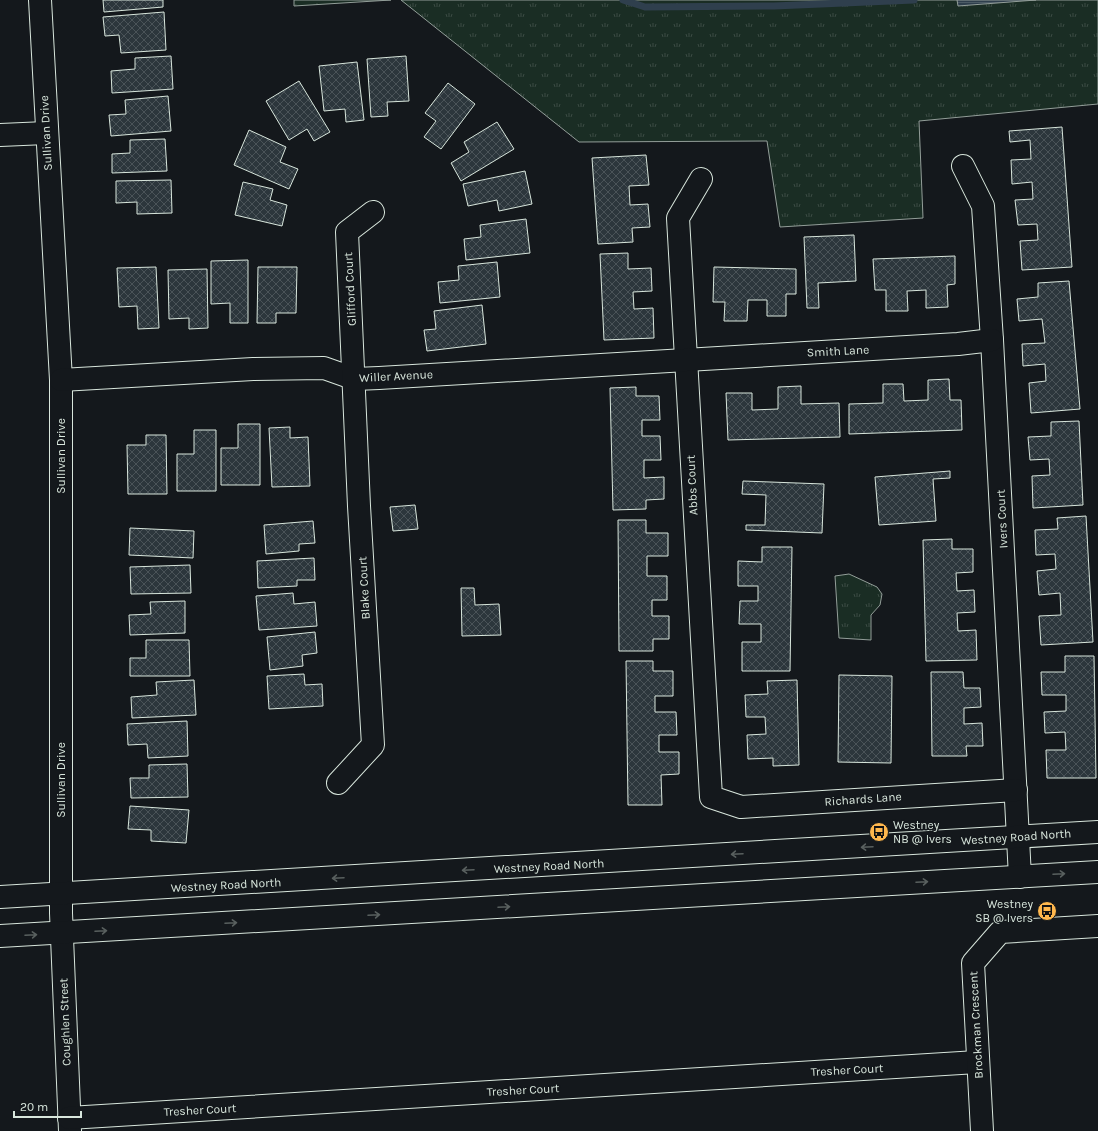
<svg xmlns="http://www.w3.org/2000/svg" width="1098" height="1131" font-family="Karla,sans-serif">
  <style>
    .grass { fill: url(#grass-tufts); stroke: #939e99 }
    .water { fill: url(#water-rules); stroke: #939e99 }
    .lines { fill: none; stroke-linecap: round; stroke-linejoin: round }
    .stream { stroke: #2f3f4d; stroke-width: 7 }
    .building { fill: url(#building-cross-hatch); stroke: #d8e6dc }
    .minor-casing { stroke: #d8e6dc; stroke-width: 24 }
    .major-casing { stroke: #d8e6dc; stroke-width: 24 }
    .minor { stroke: #14181c; stroke-width: 22 }
    .major { stroke: #14181c; stroke-width: 22 }
    .oneway { stroke: #59605f }
    .labels { text-anchor: middle; dominant-baseline: central; stroke-width: 3; stroke-linejoin: round; paint-order: stroke }
    .street-label { font-size: 12px; fill: #d8e6dc; stroke: #14181c }
    .poi-label { font-size: 12px; fill: #d8e6dc; stroke: #14181c; text-anchor: start }
  </style>
  <defs>
    <pattern id="grass-tufts" width="24" height="20" patternUnits="userSpaceOnUse"><rect width="24" height="20" fill="#1a2d24"/><path d="M3 7l-1-3M5 7V3M7 7l1-3M15 17l-1-3M17 17v-4M19 17l1-3" fill="none" stroke="#3b4b43"/></pattern>
    <pattern id="water-rules" width="6" height="5" patternUnits="userSpaceOnUse"><rect width="6" height="5" fill="#2f3f4d"/><path d="M0 2.5h6" fill="none" stroke="#4c5b66"/></pattern>
    <pattern id="building-cross-hatch" width="8" height="8" patternUnits="userSpaceOnUse"><rect width="8" height="8" fill="#2c363c"/><path d="M0 0l8 8M0 8l8-8" fill="none" stroke="#4a5358"/></pattern>
  </defs>
  <rect width="100%" height="100%" fill="#14181c"/>
  <g class="grass">
    <path d="M 294,0 L 391,0 L 294,6 Z"/>
    <path d="M 401,0 L 1098,0 L 1098,104 L 919,121 L 923,218 L 780,227 L 767,141 L 579,142 Z"/>
    <path d="M 849,574 L 877,587 L 882,594 L 880,605 L 871,615 L 871,640 L 839,638 L 835,576 Z"/>
  </g>
  <path class="water" d="M 957,0 L 1036,0 L 958,6 Z"/>
  <g class="lines">
    <path class="stream" d="M 623,0 L 645,7 L 774,6 L 914,0"/>
  </g>
  <g class="building">
    <path d="M 103,0 L 163,0 L 163,7 L 104,12 Z"/>
    <path d="M 164,12 L 166,50 L 121,53 L 119,35 L 105,36 L 103,17 Z"/>
    <path d="M 171,56 L 173,89 L 112,93 L 111,71 L 135,69 L 135,58 Z"/>
    <path d="M 406,56 L 409,101 L 387,102 L 388,116 L 371,117 L 367,59 Z"/>
    <path d="M 357,62 L 364,120 L 346,122 L 345,109 L 324,111 L 319,66 Z"/>
    <path d="M 299,81 L 330,132 L 314,141 L 307,129 L 289,140 L 266,101 Z"/>
    <path d="M 448,83 L 475,104 L 441,149 L 424,137 L 436,121 L 425,113 Z"/>
    <path d="M 168,96 L 171,131 L 111,136 L 109,115 L 126,114 L 125,100 Z"/>
    <path d="M 497,122 L 514,149 L 461,181 L 451,163 L 469,152 L 464,142 Z"/>
    <path d="M 1062,127 L 1072,267 L 1022,270 L 1020,241 L 1038,240 L 1037,224 L 1018,225 L 1015,200 L 1033,199 L 1032,182 L 1012,184 L 1011,160 L 1031,159 L 1030,140 L 1010,142 L 1009,131 Z"/>
    <path d="M 249,130 L 286,147 L 280,162 L 298,169 L 289,189 L 234,165 Z"/>
    <path d="M 165,139 L 167,171 L 112,173 L 112,154 L 130,153 L 130,140 Z"/>
    <path d="M 646,155 L 649,185 L 629,186 L 630,205 L 648,204 L 650,227 L 632,228 L 633,242 L 598,244 L 592,158 Z"/>
    <path d="M 525,171 L 532,204 L 499,211 L 497,200 L 468,206 L 463,184 Z"/>
    <path d="M 171,180 L 172,213 L 137,214 L 137,202 L 116,203 L 116,181 Z"/>
    <path d="M 243,182 L 273,189 L 270,200 L 287,205 L 282,226 L 235,215 Z"/>
    <path d="M 526,219 L 530,253 L 466,260 L 464,239 L 481,237 L 480,225 Z"/>
    <path d="M 854,235 L 856,281 L 818,283 L 819,308 L 807,308 L 804,237 Z"/>
    <path d="M 628,253 L 628,269 L 651,268 L 652,291 L 633,292 L 634,309 L 653,308 L 654,338 L 604,340 L 600,254 Z"/>
    <path d="M 955,256 L 955,284 L 947,285 L 948,307 L 926,308 L 926,290 L 907,291 L 908,311 L 886,311 L 886,290 L 875,290 L 873,259 Z"/>
    <path d="M 248,260 L 248,323 L 230,323 L 230,303 L 211,304 L 211,261 Z"/>
    <path d="M 497,262 L 500,297 L 440,303 L 438,282 L 459,280 L 458,266 Z"/>
    <path d="M 156,267 L 159,328 L 138,329 L 137,306 L 119,307 L 117,268 Z"/>
    <path d="M 258,267 L 297,267 L 296,313 L 276,313 L 276,323 L 257,323 Z"/>
    <path d="M 714,267 L 796,269 L 796,294 L 786,294 L 786,316 L 767,316 L 767,300 L 748,300 L 747,321 L 724,321 L 725,302 L 713,302 Z"/>
    <path d="M 207,269 L 208,328 L 189,329 L 189,318 L 169,319 L 168,270 Z"/>
    <path d="M 1069,281 L 1080,409 L 1031,413 L 1029,383 L 1046,381 L 1045,364 L 1023,366 L 1022,344 L 1045,343 L 1042,319 L 1019,321 L 1017,299 L 1038,297 L 1038,283 Z"/>
    <path d="M 482,305 L 486,344 L 427,351 L 424,330 L 436,329 L 434,311 Z"/>
    <path d="M 949,379 L 950,400 L 961,400 L 962,430 L 849,434 L 849,404 L 883,403 L 883,384 L 903,384 L 904,401 L 928,400 L 928,380 Z"/>
    <path d="M 801,386 L 801,404 L 839,403 L 840,437 L 728,440 L 726,393 L 752,393 L 752,410 L 778,409 L 778,387 Z"/>
    <path d="M 636,387 L 636,396 L 659,396 L 660,420 L 642,420 L 642,436 L 660,436 L 661,460 L 644,460 L 644,478 L 664,477 L 664,499 L 646,500 L 646,509 L 613,510 L 610,388 Z"/>
    <path d="M 1079,421 L 1083,505 L 1033,508 L 1032,476 L 1050,475 L 1049,459 L 1030,460 L 1028,437 L 1051,436 L 1051,422 Z"/>
    <path d="M 238,424 L 260,424 L 260,485 L 221,485 L 221,448 L 238,448 Z"/>
    <path d="M 290,427 L 290,438 L 308,437 L 310,486 L 272,487 L 269,428 Z"/>
    <path d="M 194,430 L 216,430 L 216,491 L 177,491 L 177,454 L 194,454 Z"/>
    <path d="M 146,435 L 166,435 L 167,494 L 128,494 L 127,445 L 146,445 Z"/>
    <path d="M 950,471 L 950,478 L 933,479 L 936,521 L 879,525 L 875,477 Z"/>
    <path d="M 743,481 L 824,484 L 822,533 L 746,530 L 746,525 L 765,525 L 766,495 L 742,494 Z"/>
    <path d="M 415,505 L 418,529 L 393,531 L 390,507 Z"/>
    <path d="M 1086,516 L 1093,642 L 1041,645 L 1039,616 L 1061,615 L 1060,593 L 1039,595 L 1037,571 L 1056,569 L 1055,554 L 1036,555 L 1035,530 L 1058,529 L 1057,518 Z"/>
    <path d="M 618,520 L 646,520 L 646,533 L 668,533 L 668,556 L 647,556 L 647,576 L 667,576 L 667,600 L 652,600 L 652,616 L 669,616 L 669,639 L 653,639 L 653,651 L 619,651 Z"/>
    <path d="M 313,521 L 315,543 L 299,544 L 299,551 L 266,554 L 264,525 Z"/>
    <path d="M 130,528 L 194,531 L 193,558 L 129,555 Z"/>
    <path d="M 952,539 L 952,549 L 973,549 L 973,572 L 956,573 L 957,591 L 974,590 L 975,612 L 957,613 L 958,631 L 976,630 L 977,660 L 926,661 L 923,540 Z"/>
    <path d="M 762,547 L 792,547 L 790,671 L 742,671 L 742,642 L 761,642 L 761,624 L 739,624 L 740,601 L 758,601 L 758,586 L 738,586 L 738,561 L 762,562 Z"/>
    <path d="M 314,558 L 315,580 L 297,580 L 297,586 L 258,588 L 257,561 Z"/>
    <path d="M 190,565 L 191,593 L 131,594 L 130,567 Z"/>
    <path d="M 461,588 L 474,588 L 475,605 L 499,604 L 501,635 L 462,636 Z"/>
    <path d="M 293,593 L 294,604 L 315,602 L 317,626 L 259,630 L 256,596 Z"/>
    <path d="M 185,601 L 185,633 L 130,635 L 129,615 L 151,614 L 150,602 Z"/>
    <path d="M 315,632 L 317,653 L 302,655 L 303,666 L 270,670 L 267,637 Z"/>
    <path d="M 146,640 L 189,640 L 190,676 L 130,676 L 130,658 L 146,658 Z"/>
    <path d="M 1065,656 L 1094,656 L 1096,778 L 1047,778 L 1046,750 L 1066,750 L 1065,732 L 1045,733 L 1044,712 L 1066,711 L 1066,695 L 1042,695 L 1041,672 L 1065,672 Z"/>
    <path d="M 626,661 L 653,661 L 653,671 L 673,671 L 673,696 L 655,696 L 655,712 L 676,712 L 677,735 L 659,735 L 659,752 L 679,752 L 679,774 L 661,775 L 662,805 L 628,805 Z"/>
    <path d="M 931,672 L 963,672 L 964,688 L 980,688 L 981,707 L 964,708 L 964,724 L 982,723 L 983,746 L 966,746 L 967,756 L 932,756 Z"/>
    <path d="M 304,674 L 305,685 L 322,684 L 323,706 L 269,709 L 267,676 Z"/>
    <path d="M 839,675 L 892,676 L 891,763 L 838,762 Z"/>
    <path d="M 194,680 L 196,715 L 132,718 L 131,697 L 157,695 L 156,682 Z"/>
    <path d="M 797,680 L 799,765 L 773,766 L 773,758 L 748,759 L 747,735 L 766,734 L 765,717 L 746,717 L 745,695 L 768,694 L 767,681 Z"/>
    <path d="M 187,721 L 188,756 L 148,758 L 147,744 L 128,745 L 127,724 Z"/>
    <path d="M 187,764 L 188,797 L 131,798 L 130,778 L 149,778 L 149,765 Z"/>
    <path d="M 130,806 L 189,810 L 186,843 L 151,841 L 151,830 L 128,829 Z"/>
  </g>
  <g class="lines">
    <g class="minor-casing">
      <g id="minor">
        <path d="M 40,0 L 61,380 L 61,913 L 70,1131"/>
        <path d="M 0,135 L 46,133"/>
        <path d="M 963,166 L 983,206 L 992,340 L 1020,877"/>
        <path d="M 701,179 L 678,218 L 711,797 L 741,807 L 1016,790"/>
        <path d="M 61,380 L 253,369 L 324,368 L 355,379 L 379,378 L 958,344 L 992,340"/>
        <path d="M 338,783 L 373,745 L 359,506 L 347,232 L 373,212"/>
        <path d="M 69,1118 L 977,1062"/>
        <path d="M 982,1131 L 973,963 L 1000,932 L 1098,926"/>
      </g>
    </g>
    <g class="major-casing">
      <g id="major">
        <path d="M 0,897 L 1098,832"/>
        <path d="M 0,936 L 1098,872"/>
      </g>
    </g>
    <use href="#minor" class="minor"/>
    <use href="#major" class="major"/>
  </g>
  <defs><path id="oneway-shaft" d="M-6 0H5M1.5-3L5.5 0L1.5 3" fill="none" stroke-width="1.6" stroke-linecap="round" stroke-linejoin="round"/></defs>
  <g class="oneway">
    <use href="#oneway-shaft" transform="translate(867 847) rotate(177)"/>
    <use href="#oneway-shaft" transform="translate(737 854) rotate(177)"/>
    <use href="#oneway-shaft" transform="translate(468 870) rotate(177)"/>
    <use href="#oneway-shaft" transform="translate(1059 874) rotate(-3)"/>
    <use href="#oneway-shaft" transform="translate(338 878) rotate(177)"/>
    <use href="#oneway-shaft" transform="translate(922 882) rotate(-3)"/>
    <use href="#oneway-shaft" transform="translate(504 907) rotate(-3)"/>
    <use href="#oneway-shaft" transform="translate(374 915) rotate(-3)"/>
    <use href="#oneway-shaft" transform="translate(231 923) rotate(-3)"/>
    <use href="#oneway-shaft" transform="translate(101 931) rotate(-3)"/>
    <use href="#oneway-shaft" transform="translate(31 935) rotate(-3)"/>
  </g>
  <defs>
    <g id="bus-disc" transform="scale(1)"><circle r="9.5" fill="#ffb74d" stroke="#14181c"/><path d="M-5-6H5V4H4V6H2V4H-2V6H-4V4H-5ZM-3.5-4V0h7V-4ZM-3.5 1.2v1.5H-2V1.2ZM2 1.2v1.5H3.5V1.2Z" fill="#111"/></g>
  </defs>
  <g fill-rule="evenodd">
    <use href="#bus-disc" x="879" y="832"/>
    <use href="#bus-disc" x="1047" y="911"/>
  </g>
  <g class="labels">
    <g class="street-label">
      <text transform="translate(46 133) rotate(-93)">Sullivan Drive</text>
      <text transform="translate(350 289) rotate(-93)">Glifford Court</text>
      <text transform="translate(838 351) rotate(-3)">Smith Lane</text>
      <text transform="translate(396 376) rotate(-3)">Willer Avenue</text>
      <text transform="translate(61 456) rotate(-90)">Sullivan Drive</text>
      <text transform="translate(692 485) rotate(-93)">Abbs Court</text>
      <text transform="translate(1002 519) rotate(-93)">Ivers Court</text>
      <text transform="translate(364 588) rotate(-93)">Blake Court</text>
      <text transform="translate(61 780) rotate(-90)">Sullivan Drive</text>
      <text transform="translate(863 799) rotate(-4)">Richards Lane</text>
      <text transform="translate(1016 837) rotate(-4)">Westney Road North</text>
      <text transform="translate(549 866) rotate(-3)">Westney Road North</text>
      <text transform="translate(226 885) rotate(-3)">Westney Road North</text>
      <text transform="translate(65 1022) rotate(-92)">Coughlen Street</text>
      <text transform="translate(976 1025) rotate(-93)">Brockman Crescent</text>
      <text transform="translate(847 1070) rotate(-3)">Tresher Court</text>
      <text transform="translate(523 1090) rotate(-3)">Tresher Court</text>
      <text transform="translate(200 1110) rotate(-3)">Tresher Court</text>
    </g>
    <g class="poi-label">
      <text x="893" y="825">Westney<tspan x="893" dy="14">NB @ Ivers</tspan></text>
      <text x="1033" y="904" text-anchor="end">Westney<tspan x="1033" dy="14">SB @ Ivers</tspan></text>
    </g>
  </g>
  <path d="M14 1111v6h67v-6" fill="none" stroke="#d8e6dc" stroke-width="2"/>
  <text x="20" y="1111" font-size="12" fill="#d8e6dc" stroke="#14181c" stroke-width="3" paint-order="stroke">20 m</text>
</svg>
